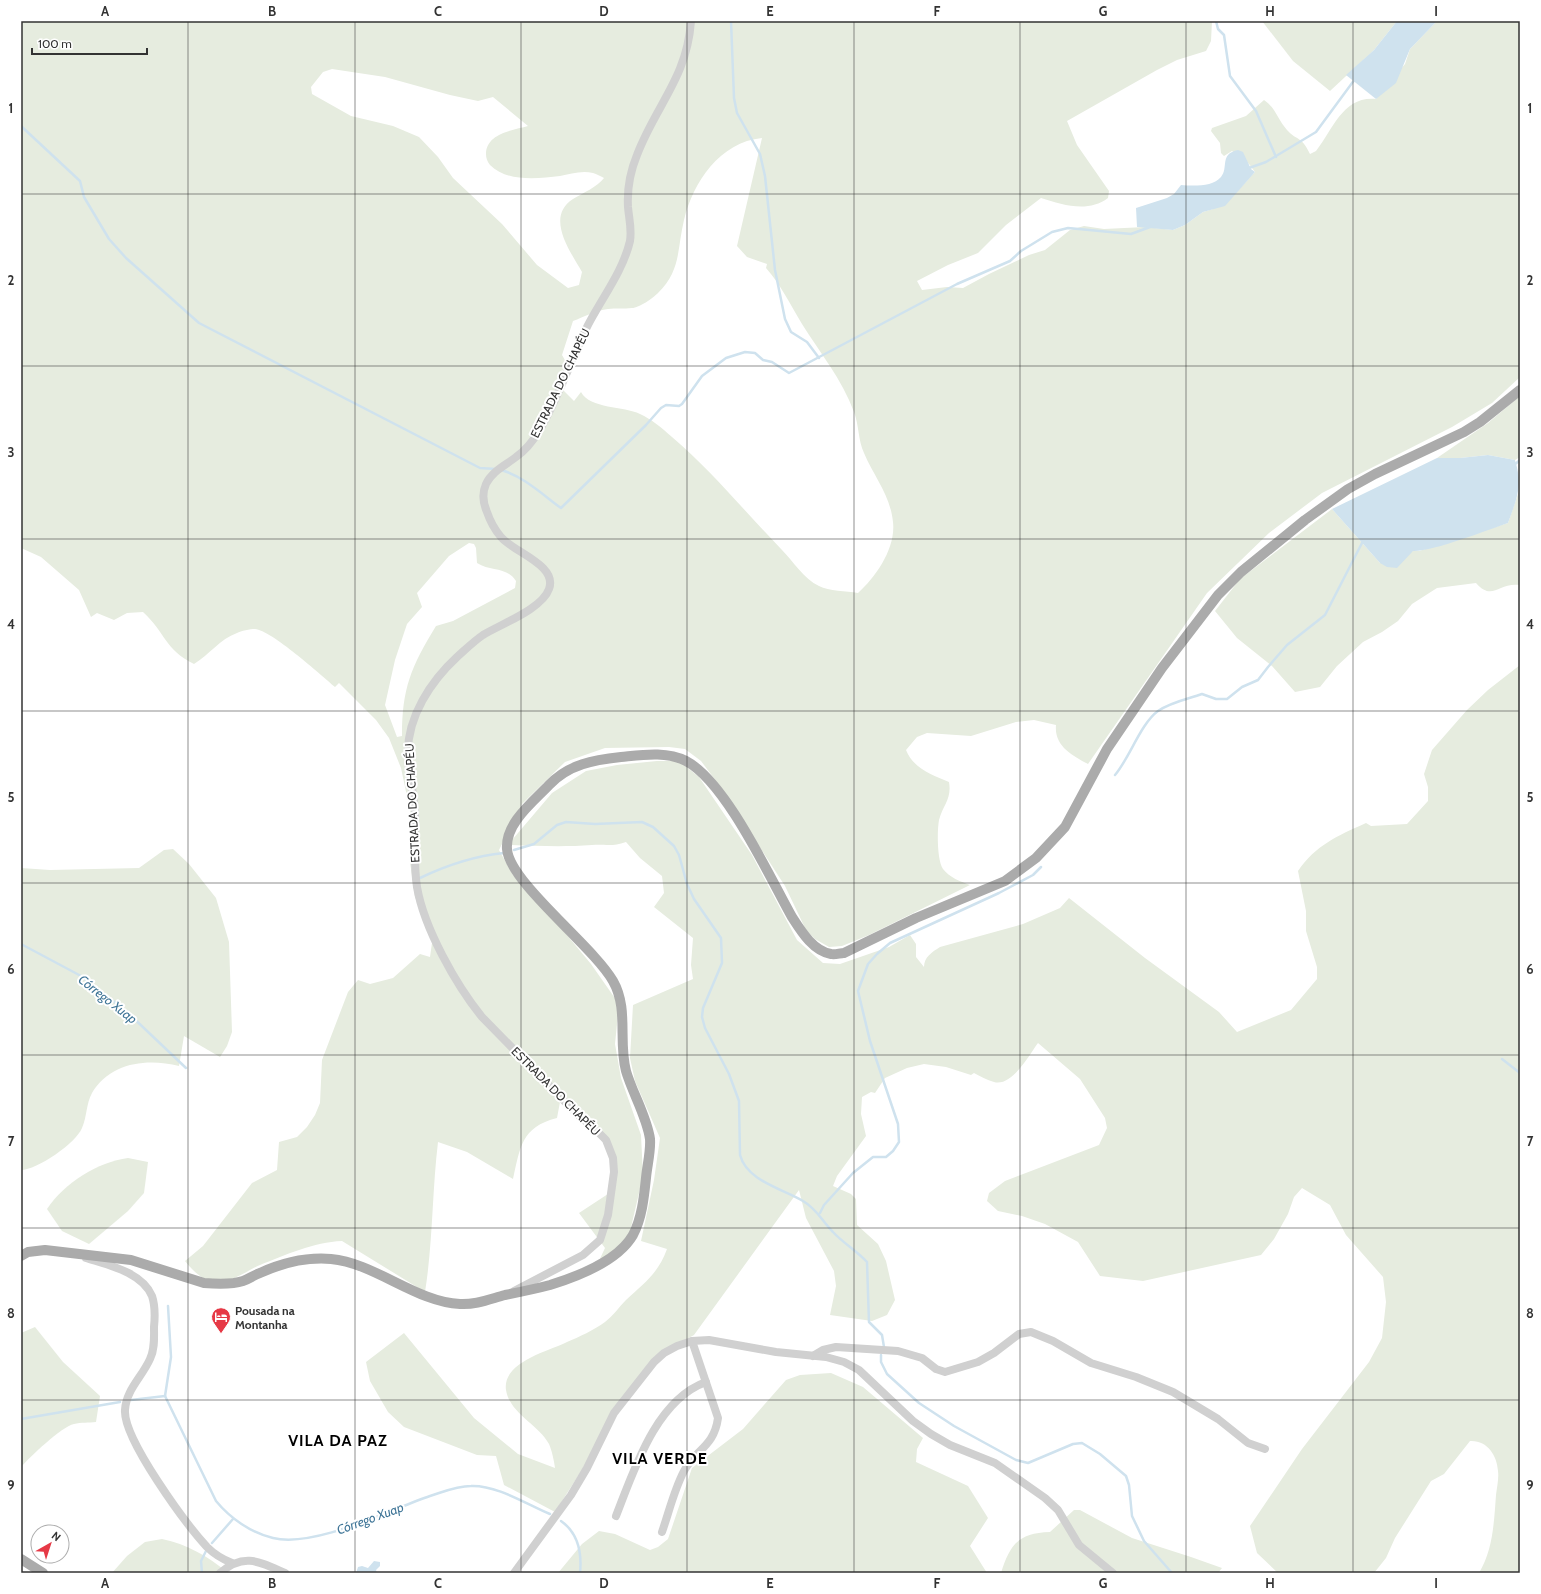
<svg xmlns="http://www.w3.org/2000/svg" width="1541" height="1594" font-family="Cabin,sans-serif">
  <style>
    .green { fill: #e6ecdf; fill-rule: evenodd }
    .water { fill: #cfe2ee }
    .lines { fill: none; stroke-linecap: round; stroke-linejoin: round }
    .stream { stroke: #cfe2ee; stroke-width: 2.5 }
    .minor { stroke: #d0d0d0; stroke-width: 8 }
    .major { stroke: #ababab; stroke-width: 10 }
    .grid { fill: none; stroke: #333; stroke-width: 1; stroke-opacity: 0.55 }
    .labels { text-anchor: middle; dominant-baseline: central; stroke-width: 4; stroke-linejoin: round; paint-order: stroke }
    .street-label { font-size: 12px; fill: #333; stroke: #fff }
    .poi-label { font-size: 12px; font-weight: bold; fill: #333; stroke: #fff; text-anchor: start }
    .water-label { font-size: 13px; font-style: italic; fill: #3f7597; stroke: #fff }
    .district-label { font-size: 16px; font-weight: bold; letter-spacing: 1px; fill: #000; stroke: #fff }
    .neatline { fill: none; stroke: #333; stroke-width: 1.5 }
    .grid-label { font-size: 13px; text-anchor: middle; font-weight: bold; fill: #333 }
  </style>
  <rect width="100%" height="100%" fill="#fff"/>
  <g class="green">
    <path d="M 21,21 L 1212,21 L 1211,41 L 1206,51 L 1177,60 L 1157,70 L 1067,121 L 1077,145 L 1109,191 L 1108,198 C 1088,213 1063,205 1041,198 L 1006,225 L 978,253 L 948,265 L 917,281 L 922,290 L 947,287 L 963,288 L 989,274 L 1029,255 L 1045,250 L 1070,230 L 1084,226 L 1104,229 L 1145,227 L 1173,230 L 1185,225 L 1203,212 L 1213,209 L 1232,197 L 1255,172 L 1249,164 L 1232,151 L 1224,156 L 1221,153 L 1220,143 L 1211,131 L 1212,128 L 1246,116 L 1264,100 C 1275,107 1278,120 1287,130 C 1298,142 1301,135 1310,154 L 1316,151 C 1334,128 1343,96 1376,99 L 1405,64 L 1410,49 L 1437,21 L 1520,21 L 1520,377 L 1492,403 L 1452,427 L 1322,493 L 1269,533 L 1207,593 L 1088,764 C 1072,755 1054,746 1056,725 L 1034,720 L 1016,722 L 971,736 L 927,733 L 917,737 L 906,750 C 913,768 932,775 949,782 C 952,799 943,805 939,820 C 937,831 937,860 943,869 C 949,877 961,882 970,885 L 869,935 L 842,946 L 829,947 L 815,939 L 806,930 L 785,886 L 722,789 L 701,761 L 685,749 L 669,747 L 605,748 L 565,762 L 522,804 L 499,850 L 513,875 L 556,922 L 591,964 L 619,1004 L 615,1044 L 621,1078 L 641,1135 L 643,1176 L 628,1240 L 597,1265 L 605,1248 L 579,1213 L 611,1192 L 611,1148 L 560,1102 L 557,1118 C 521,1127 520,1148 513,1179 L 467,1152 L 438,1142 C 432,1192 433,1242 425,1292 L 342,1241 C 314,1242 285,1255 260,1265 C 246,1271 230,1284 214,1282 C 203,1281 192,1270 185,1261 L 203,1246 L 252,1183 L 277,1170 L 279,1142 L 297,1137 L 307,1127 L 315,1115 L 320,1103 L 322,1060 L 348,992 L 358,980 L 370,984 L 393,978 L 420,954 L 430,957 L 433,936 L 415,897 L 410,862 L 412,820 L 401,768 L 389,738 L 376,720 L 339,683 L 335,687 C 321,675 271,630 255,629 C 250,629 241,631 237,633 C 220,639 209,655 194,664 C 165,650 165,632 143,612 L 127,613 L 114,620 L 97,613 L 91,617 L 79,590 L 41,557 L 21,548 ZM 332,69 L 385,77 L 450,95 L 478,101 L 493,97 L 528,126 C 514,130 486,133 486,154 C 486,158 487,161 490,165 C 507,182 537,179 560,176 C 570,174 582,170 593,173 C 597,174 600,176 604,178 C 597,187 583,193 573,199 C 545,217 570,251 582,272 L 579,285 L 568,288 L 537,265 L 502,224 L 453,178 L 438,157 L 419,137 L 393,126 L 351,116 L 312,94 L 311,87 L 323,72 ZM 762,138 L 737,246 L 747,257 L 767,264 L 766,268 C 781,285 790,304 802,324 C 820,353 842,379 854,412 C 859,425 858,440 864,453 C 874,477 890,494 893,522 C 896,548 876,577 858,593 C 846,591 829,591 819,586 C 804,579 793,561 782,550 C 745,512 712,471 672,437 C 662,428 651,419 640,414 C 624,406 590,409 581,392 L 574,401 L 555,382 L 569,367 L 562,355 L 573,321 C 584,317 596,310 608,309 C 616,308 624,309 632,308 C 639,308 653,298 658,293 C 681,271 677,249 684,220 C 693,182 720,142 762,138 ZM 469,543 L 474,544 L 476,548 L 477,563 C 491,572 506,566 516,581 L 515,588 L 453,621 L 436,626 C 411,667 402,688 402,736 L 397,737 L 385,705 L 395,660 L 407,624 L 422,607 L 417,593 L 449,556 Z"/>
    <path d="M 1262,21 L 1397,21 L 1374,50 L 1330,91 L 1293,61 Z"/>
    <path d="M 1520,396 L 1520,457 L 1515,460 L 1488,455 L 1460,458 L 1437,458 L 1488,423 Z"/>
    <path d="M 1520,488 L 1520,585 C 1498,582 1493,602 1476,583 L 1437,588 L 1412,604 L 1398,621 L 1382,632 L 1363,642 L 1337,666 L 1320,687 L 1295,692 L 1272,666 L 1237,638 L 1215,611 L 1240,579 L 1332,509 L 1380,563 L 1413,551 L 1419,551 L 1508,523 Z"/>
    <path d="M 1520,665 L 1520,1573 L 1479,1573 C 1493,1550 1494,1522 1496,1495 C 1497,1487 1499,1478 1498,1471 C 1497,1455 1487,1440 1470,1441 L 1444,1474 L 1431,1481 L 1395,1538 L 1386,1558 L 1374,1573 L 1278,1573 L 1257,1553 L 1250,1526 L 1302,1449 L 1369,1362 L 1382,1338 L 1386,1302 L 1383,1277 L 1346,1235 L 1330,1205 L 1302,1188 L 1294,1197 L 1288,1214 L 1274,1239 L 1261,1255 L 1143,1281 L 1100,1276 L 1078,1242 L 1045,1224 L 1022,1216 L 998,1211 L 987,1201 L 989,1193 L 1005,1181 L 1099,1145 L 1107,1128 L 1105,1118 L 1080,1079 L 1038,1043 C 1029,1055 1012,1087 994,1082 C 987,1080 980,1076 974,1073 L 971,1075 L 946,1067 L 924,1064 L 907,1068 L 885,1078 L 875,1093 L 871,1092 L 862,1097 L 861,1114 L 866,1136 L 837,1176 L 833,1186 L 851,1194 L 856,1199 L 857,1225 L 878,1244 L 886,1261 L 895,1300 L 887,1315 L 872,1321 L 830,1315 L 836,1286 L 834,1271 L 806,1218 L 799,1190 L 694,1335 L 662,1353 L 611,1413 L 585,1465 L 555,1512 L 504,1485 L 496,1456 L 477,1455 L 404,1427 L 388,1412 L 370,1381 L 366,1362 L 404,1333 L 474,1418 L 518,1454 L 555,1468 C 554,1461 552,1451 549,1444 C 538,1424 510,1414 506,1390 C 502,1362 549,1351 567,1342 C 579,1337 594,1330 605,1322 C 613,1316 619,1307 626,1300 C 644,1283 658,1274 667,1249 L 641,1241 L 654,1180 L 660,1138 L 635,1081 L 630,1058 L 633,1005 L 693,979 L 691,965 L 693,938 L 654,907 L 664,893 L 662,876 L 640,858 L 626,842 C 612,847 606,844 592,845 C 565,847 539,846 511,845 L 512,840 L 552,793 L 586,771 L 617,765 L 657,761 L 679,761 L 699,777 L 752,855 L 797,940 L 823,963 L 840,964 L 889,947 L 910,935 L 916,944 L 916,957 L 924,967 C 924,957 932,952 940,947 L 1023,924 L 1060,908 L 1069,898 L 1145,958 L 1219,1012 L 1237,1032 L 1291,1010 L 1317,979 L 1317,967 L 1306,931 L 1306,911 L 1298,871 C 1316,845 1337,836 1366,823 L 1371,826 L 1407,824 L 1428,801 L 1428,787 L 1424,774 L 1432,750 L 1467,710 L 1488,690 Z"/>
    <path d="M 173,849 L 189,864 L 216,898 L 229,942 L 232,1032 L 227,1046 L 220,1057 L 184,1036 L 179,1066 C 148,1058 110,1062 92,1093 C 86,1104 87,1117 82,1128 C 76,1143 37,1170 21,1170 L 21,868 L 50,870 L 139,868 L 164,850 Z"/>
    <path d="M 128,1158 L 148,1162 L 144,1193 L 128,1211 L 89,1244 L 62,1231 L 47,1209 C 64,1183 98,1162 128,1158 Z"/>
    <path d="M 35,1327 L 63,1362 L 100,1396 L 96,1422 C 89,1423 81,1422 74,1424 C 61,1427 30,1457 21,1467 L 21,1333 Z"/>
    <path d="M 831,1373 L 863,1387 L 923,1438 L 917,1449 L 916,1462 L 968,1486 L 988,1518 L 970,1546 L 987,1573 L 558,1573 L 582,1544 L 599,1531 L 615,1534 L 650,1550 L 658,1547 L 668,1539 L 692,1468 L 743,1429 L 786,1380 L 800,1375 Z"/>
    <path d="M 1074,1510 L 1080,1510 L 1132,1538 L 1191,1557 L 1222,1568 L 1218,1573 L 1001,1573 C 1010,1544 1019,1533 1050,1532 Z"/>
    <path d="M 162,1539 C 187,1544 207,1556 227,1572 L 112,1573 L 127,1556 L 145,1542 Z"/>
  </g>
  <g class="water">
    <path d="M 1397,21 L 1437,21 L 1410,49 L 1396,83 L 1376,99 L 1346,75 L 1374,50 Z"/>
    <path d="M 1238,150 L 1243,152 L 1251,169 L 1255,172 L 1225,206 L 1203,212 L 1185,225 L 1173,230 L 1137,227 L 1136,208 L 1167,198 L 1174,194 L 1181,185 C 1193,186 1213,187 1221,177 C 1229,167 1219,154 1238,150 Z"/>
    <path d="M 1488,455 L 1515,460 C 1523,486 1517,498 1508,523 C 1487,530 1432,552 1413,551 L 1397,568 L 1387,567 L 1380,563 L 1332,509 L 1437,458 L 1460,458 Z"/>
    <path d="M 374,1561 L 380,1562 L 380,1566 L 376,1570 L 377,1573 L 356,1573 L 358,1567 L 362,1566 L 368,1568 Z"/>
  </g>
  <g class="lines">
    <g class="stream">
      <path d="M 731,21 L 734,98 L 737,113 L 760,154 L 765,176 L 775,270 L 785,319 L 791,332 L 807,342 L 819,358"/>
      <path d="M 1216,21 L 1218,29 L 1224,35 L 1230,76 L 1256,111 L 1276,157"/>
      <path d="M 21,126 L 80,181 L 84,197 L 109,239 L 126,258 L 199,323 L 480,468 L 496,469"/>
      <path d="M 1249,168 L 1266,162 L 1316,132 L 1355,79"/>
      <path d="M 1514,465 L 1520,460"/>
      <path d="M 501,470 C 523,476 543,495 561,508 L 646,425 L 661,408 L 666,405 L 679,406 L 682,404 L 702,376 L 726,358 L 745,352 L 755,353 L 763,360 L 772,362 L 789,373 L 957,284 L 1010,261 L 1021,251 L 1052,232 L 1068,228 L 1131,234 L 1150,227"/>
      <path d="M 1115,775 C 1129,759 1141,723 1158,711 C 1171,702 1188,699 1202,694 L 1216,699 L 1227,699 L 1242,687 L 1258,680 L 1268,667 L 1287,645 L 1325,615 L 1363,541"/>
      <path d="M 514,850 L 534,844 L 557,825 L 566,822 L 595,824 L 642,822 L 653,827 L 674,846 L 679,855 L 687,884 L 694,899 L 721,938 L 722,963 L 703,1008 L 702,1017 L 705,1028 L 729,1074 L 739,1101 L 740,1155 C 747,1181 783,1189 803,1201 C 817,1209 822,1221 833,1232 C 843,1243 857,1251 867,1262 L 869,1322 L 882,1335 L 884,1347"/>
      <path d="M 420,878 C 447,865 474,856 504,853"/>
      <path d="M 21,944 L 81,976 L 126,1011 L 186,1068"/>
      <path d="M 1502,1059 L 1520,1073"/>
      <path d="M 820,1213 L 824,1205 L 853,1173 L 873,1157 L 886,1157 L 893,1151 L 899,1142 L 898,1124 L 870,1041 L 858,991 L 868,964 L 877,954 L 890,943 L 999,893 L 1033,875 L 1041,867"/>
      <path d="M 881,1355 L 881,1362 L 887,1374 L 919,1403 L 954,1426 L 1016,1460 L 1028,1463 L 1073,1444 L 1082,1443 L 1100,1454 L 1126,1476 L 1129,1485 L 1132,1516 L 1144,1541 L 1172,1573"/>
      <path d="M 165,1396 L 216,1501 C 230,1518 251,1533 273,1538 C 315,1548 389,1510 430,1496 C 443,1492 456,1486 471,1486 C 497,1485 526,1504 550,1514"/>
      <path d="M 165,1396 L 171,1357 L 168,1306"/>
      <path d="M 131,1400 L 165,1396"/>
      <path d="M 21,1419 L 120,1402"/>
      <path d="M 561,1521 C 578,1533 582,1553 580,1573"/>
      <path d="M 212,1543 L 233,1519"/>
      <path d="M 202,1573 L 201,1561 L 206,1551"/>
    </g>
    <g class="minor">
      <path d="M 86,1258 C 108,1265 142,1272 152,1296 C 155,1305 155,1317 154,1327 C 154,1337 155,1349 150,1359 C 142,1377 126,1390 125,1410 C 123,1439 186,1524 207,1547 C 214,1554 222,1559 232,1563"/>
      <path d="M 514,1291 L 583,1255 L 600,1240 L 608,1215 L 614,1172 L 613,1158 L 606,1140 L 598,1132 L 575,1112 L 482,1017 C 456,985 424,928 417,887 C 413,862 416,837 415,812 C 414,792 408,773 408,754 C 407,717 431,681 457,657 C 465,650 474,641 483,635 C 501,624 542,609 549,589 C 558,565 513,552 501,537 C 495,530 490,521 487,512 C 483,503 482,493 486,484 C 492,471 506,465 516,457 C 526,450 533,441 539,431 C 559,397 571,359 588,325 C 602,298 623,271 630,241 C 632,229 629,219 628,207 C 627,189 630,172 637,155 C 656,105 687,78 691,21"/>
      <path d="M 813,1356 L 823,1350 L 836,1347 L 898,1351 L 922,1358 L 936,1369 L 945,1372 L 978,1362 L 994,1353 L 1019,1334 L 1031,1332 L 1053,1341 L 1091,1363 L 1136,1377 L 1173,1392 L 1218,1419 L 1248,1443 L 1265,1449"/>
      <path d="M 616,1516 C 634,1470 656,1400 706,1382"/>
      <path d="M 662,1532 C 669,1512 674,1490 684,1471 C 696,1449 714,1447 718,1418 L 692,1341"/>
      <path d="M 220,1573 C 244,1552 260,1562 285,1573"/>
      <path d="M 514,1573 L 571,1495 L 587,1468 L 614,1413 L 654,1362 L 664,1353 L 677,1346 L 692,1341 L 709,1340 L 776,1352 L 826,1357 L 844,1362 L 859,1370 L 913,1421 L 931,1434 L 950,1445 L 995,1463 L 1045,1498 L 1058,1510 L 1079,1545 L 1113,1573"/>
    </g>
    <g class="major">
      <path d="M 21,1256 L 28,1252 L 45,1250 L 131,1260 L 204,1283 C 216,1284 231,1285 243,1281 C 249,1279 254,1275 260,1273 C 282,1263 307,1257 331,1259 C 375,1263 416,1302 460,1304 C 476,1305 490,1299 505,1295 C 520,1292 535,1289 550,1285 C 576,1277 618,1261 633,1235 C 642,1218 644,1197 646,1178 C 647,1166 651,1151 650,1139 C 647,1117 632,1092 626,1071 C 618,1041 629,1009 613,981 C 593,946 509,882 507,849 C 505,823 534,801 549,785 C 569,764 594,760 621,757 C 642,755 666,751 686,761 C 726,782 769,876 792,917 C 801,931 813,951 831,954 C 835,955 840,953 844,953 L 916,918 L 1005,881 L 1036,858 L 1065,827 L 1107,749 L 1162,668 L 1218,595 L 1241,572 L 1305,520 L 1348,489 L 1375,474 L 1464,432 L 1480,422 L 1520,390"/>
      <path d="M 21,1559 L 43,1573"/>
    </g>
  </g>
  <path class="grid" d="M 188,21 L 188,1573M 355,21 L 355,1573M 521,21 L 521,1573M 687,21 L 687,1573M 854,21 L 854,1573M 1020,21 L 1020,1573M 1186,21 L 1186,1573M 1353,21 L 1353,1573M 21,194 L 1520,194M 21,366 L 1520,366M 21,539 L 1520,539M 21,711 L 1520,711M 21,883 L 1520,883M 21,1055 L 1520,1055M 21,1228 L 1520,1228M 21,1400 L 1520,1400"/>
  <defs>
    <g id="hotel-pin" transform="scale(1)"><path d="M0 17L-7.5 6A9.5 9.5 0 1 1 7.5 6Z" fill="#e63946" stroke="#fff"/><path d="M-6-4.5h1.5V1H6V5H4.5V3h-9V5H-6ZM-4 0a1.8 1.8 0 1 1 3.6 0ZM.5 0V-2.5h3Q6-2.5 6 0Z" fill="#fff"/></g>
  </defs>
  <g fill-rule="evenodd">
    <use href="#hotel-pin" x="221" y="1317"/>
  </g>
  <g class="labels">
    <g class="street-label">
      <text transform="translate(560 383) rotate(-64)">ESTRADA DO CHAPÉU</text>
      <text transform="translate(412 803) rotate(-93)">ESTRADA DO CHAPÉU</text>
      <text transform="translate(556 1091) rotate(45)">ESTRADA DO CHAPÉU</text>
    </g>
    <g class="poi-label">
      <text x="235" y="1310">Pousada na<tspan x="235" dy="14">Montanha</tspan></text>
    </g>
    <g class="water-label">
      <text transform="translate(108 999) rotate(38)">Córrego Xuap</text>
      <text transform="translate(370 1518) rotate(-20)">Córrego Xuap</text>
    </g>
    <g class="district-label">
      <text x="338" y="1440">VILA DA PAZ</text>
      <text x="660" y="1458">VILA VERDE</text>
    </g>
  </g>
  <rect width="1541" height="1594" fill="none" stroke="#ffffff" stroke-width="44"/>
  <g transform="translate(50 1544) rotate(39)"><circle r="19" fill="#ffffff" stroke="#adadad"/>
  <path d="M0-3L7 15L0 10L-7 15Z" fill="#e63946"/>
  <text y="-6" font-size="11" font-weight="bold" text-anchor="middle" fill="#333333">N</text>
  </g>
  <path d="M32 48v6h115v-6" fill="none" stroke="#333333" stroke-width="2"/>
  <text x="38" y="48" font-size="12" fill="#333333" stroke="#ffffff" stroke-width="3" paint-order="stroke">100 m</text>
  <rect x="22" y="22" width="1497" height="1550" class="neatline"/>
  <g class="grid-label">
    <text x="105" y="16">A</text>
    <text x="272" y="16">B</text>
    <text x="438" y="16">C</text>
    <text x="604" y="16">D</text>
    <text x="770" y="16">E</text>
    <text x="937" y="16">F</text>
    <text x="1103" y="16">G</text>
    <text x="1270" y="16">H</text>
    <text x="1436" y="16">I</text>
    <text x="11" y="113">1</text>
    <text x="1530" y="113">1</text>
    <text x="11" y="285">2</text>
    <text x="1530" y="285">2</text>
    <text x="11" y="457">3</text>
    <text x="1530" y="457">3</text>
    <text x="11" y="629">4</text>
    <text x="1530" y="629">4</text>
    <text x="11" y="802">5</text>
    <text x="1530" y="802">5</text>
    <text x="11" y="974">6</text>
    <text x="1530" y="974">6</text>
    <text x="11" y="1146">7</text>
    <text x="1530" y="1146">7</text>
    <text x="11" y="1318">8</text>
    <text x="1530" y="1318">8</text>
    <text x="11" y="1490">9</text>
    <text x="1530" y="1490">9</text>
    <text x="105" y="1588">A</text>
    <text x="272" y="1588">B</text>
    <text x="438" y="1588">C</text>
    <text x="604" y="1588">D</text>
    <text x="770" y="1588">E</text>
    <text x="937" y="1588">F</text>
    <text x="1103" y="1588">G</text>
    <text x="1270" y="1588">H</text>
    <text x="1436" y="1588">I</text>
  </g>
</svg>
